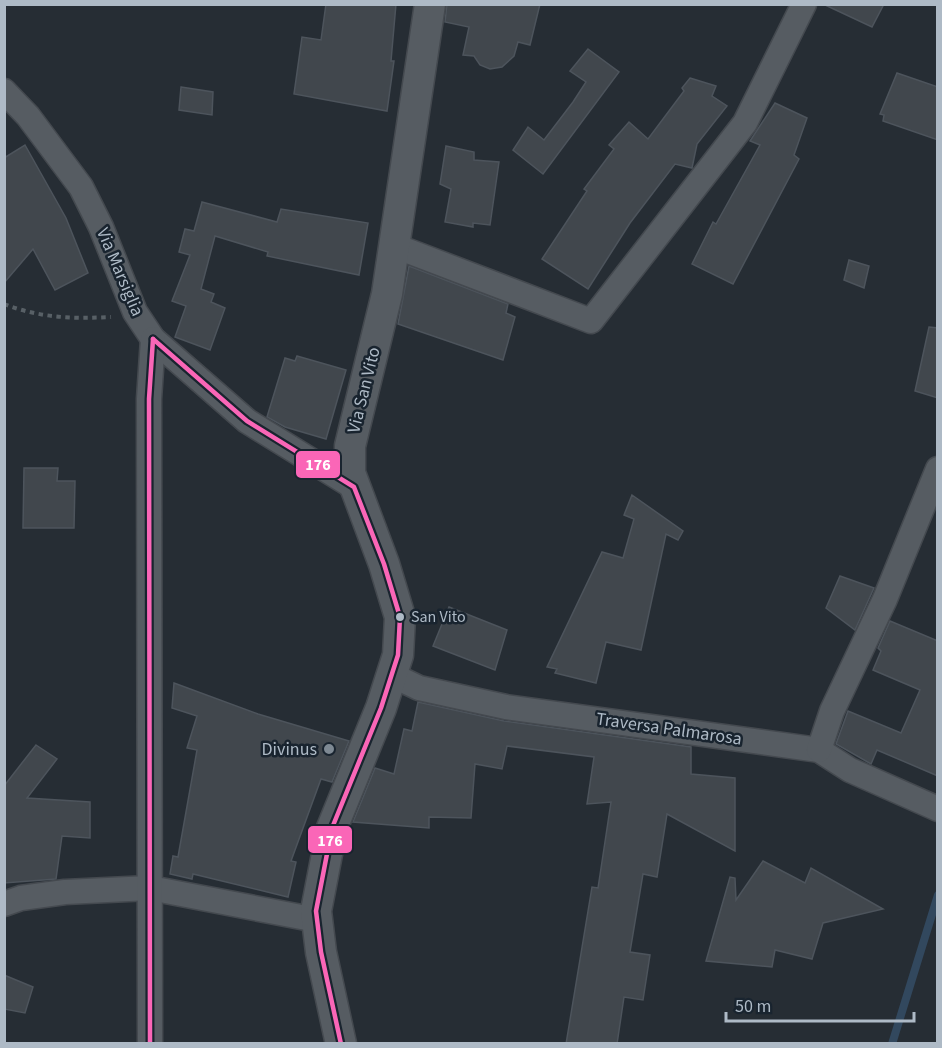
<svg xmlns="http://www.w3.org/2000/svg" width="942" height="1048" font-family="'Source Sans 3',sans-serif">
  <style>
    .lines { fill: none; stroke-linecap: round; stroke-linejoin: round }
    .stream { stroke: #32485e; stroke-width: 8 }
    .building { fill: #41474d; stroke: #4d545c; stroke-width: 1.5 }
    .minor-casing { stroke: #44494f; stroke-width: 27 }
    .tertiary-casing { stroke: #44494f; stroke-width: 33 }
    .path { stroke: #586066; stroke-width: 4; stroke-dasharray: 4.5 4.5; stroke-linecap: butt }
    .minor { stroke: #565c62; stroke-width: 24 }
    .tertiary { stroke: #565c62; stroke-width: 30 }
    .bus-1-casing { stroke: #19242f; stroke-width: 9 }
    .bus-1 { stroke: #fa66b7; stroke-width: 4.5 }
    .bus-dot { fill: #aebac6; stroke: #19242f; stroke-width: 2 }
    .poi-dot { fill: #7e8993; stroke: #19242f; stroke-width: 2 }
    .labels { text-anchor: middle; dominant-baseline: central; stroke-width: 5; stroke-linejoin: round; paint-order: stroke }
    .bus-label { font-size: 16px; fill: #aebac6; stroke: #19242f; text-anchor: start }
    .street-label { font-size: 18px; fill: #aebac6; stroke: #19242f }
    .poi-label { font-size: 18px; fill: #aebac6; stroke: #19242f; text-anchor: end }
    .line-badge { stroke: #19242f; stroke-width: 2 }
    .badge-label { font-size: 16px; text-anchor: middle; font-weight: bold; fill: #fff }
  </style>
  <rect width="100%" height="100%" fill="#262d34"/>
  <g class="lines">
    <path class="stream" d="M 892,1044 L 938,895"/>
  </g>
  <g class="building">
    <path d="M 326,4 L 396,4 L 391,61 L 394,61 L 387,111 L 294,94 L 302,37 L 321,40 Z"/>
    <path d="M 447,4 L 540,4 L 530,45 L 518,42 L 514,56 L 502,67 L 490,69 L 480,65 L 474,56 L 463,55 L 469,27 L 445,22 Z"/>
    <path d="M 823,4 L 884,4 L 872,27 Z"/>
    <path d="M 588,49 L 619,72 L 543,174 L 513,150 L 528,127 L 544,140 L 573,102 L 586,82 L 570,71 Z"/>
    <path d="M 897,73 L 938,87 L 938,140 L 883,121 L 884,115 L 880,114 Z"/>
    <path d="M 690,78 L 716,86 L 712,96 L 727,106 L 697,144 L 692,168 L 675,164 L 630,223 L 588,289 L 542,259 L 587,191 L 584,189 L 614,149 L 609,145 L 629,122 L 648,139 L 684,91 L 682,88 Z"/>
    <path d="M 181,87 L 213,92 L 212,115 L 179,110 Z"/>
    <path d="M 775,103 L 807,118 L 794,155 L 799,159 L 733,284 L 692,264 L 713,222 L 716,224 L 760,145 L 750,141 Z"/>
    <path d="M 25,145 L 66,218 L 88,273 L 55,290 L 33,249 L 4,283 L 4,158 Z"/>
    <path d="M 446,146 L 474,152 L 474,160 L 499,162 L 490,225 L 473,223 L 473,227 L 445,222 L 451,189 L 440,184 Z"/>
    <path d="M 202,202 L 277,222 L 281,209 L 368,223 L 359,275 L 267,256 L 268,252 L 215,236 L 201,289 L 214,294 L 211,302 L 225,308 L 210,350 L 175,337 L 186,306 L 172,301 L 190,255 L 179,252 L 185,229 L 194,231 Z"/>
    <path d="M 849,260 L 869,266 L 864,288 L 844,280 Z"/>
    <path d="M 409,266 L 508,304 L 506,313 L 515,317 L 503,360 L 398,324 Z"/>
    <path d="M 929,327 L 938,328 L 938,398 L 915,391 Z"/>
    <path d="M 297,356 L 346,370 L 326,439 L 285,427 L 267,417 L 285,358 L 295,361 Z"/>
    <path d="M 24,468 L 58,468 L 57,481 L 75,481 L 74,528 L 23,528 Z"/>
    <path d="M 632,495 L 683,531 L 678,540 L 666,534 L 641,650 L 606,642 L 596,683 L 555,673 L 557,669 L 547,667 L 602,552 L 623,558 L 634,519 L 624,515 Z"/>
    <path d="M 840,576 L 874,588 L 855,630 L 826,608 Z"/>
    <path d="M 449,607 L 507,630 L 495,670 L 433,646 Z"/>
    <path d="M 890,621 L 938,641 L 938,776 L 877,750 L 871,764 L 836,744 L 848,711 L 901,733 L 920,690 L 873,670 L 881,651 L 878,648 Z"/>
    <path d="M 174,683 L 258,714 L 349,741 L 332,782 L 321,779 L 291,861 L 296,862 L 288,897 L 193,874 L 192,879 L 170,874 L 173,856 L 178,857 L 197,750 L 187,748 L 197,716 L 172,708 Z"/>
    <path d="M 418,702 L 504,721 L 691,747 L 691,774 L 735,778 L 735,851 L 667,814 L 657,877 L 643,874 L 630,952 L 650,955 L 643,1000 L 624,997 L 617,1044 L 566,1044 L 592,887 L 598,888 L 611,802 L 587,804 L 594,757 L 507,746 L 502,769 L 475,764 L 471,818 L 429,817 L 429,828 L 353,822 L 375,768 L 394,774 L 404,729 L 412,731 Z"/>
    <path d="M 36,745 L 57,759 L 27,798 L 90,802 L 90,838 L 62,836 L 56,879 L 4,883 L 4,786 Z"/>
    <path d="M 763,861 L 805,883 L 811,868 L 883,909 L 823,923 L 812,959 L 775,950 L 772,967 L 706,961 L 730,877 L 735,878 L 736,900 Z"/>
    <path d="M 4,975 L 33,987 L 25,1013 L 4,1009 Z"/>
  </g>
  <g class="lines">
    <g class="minor-casing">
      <g id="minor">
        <path d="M 4,91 L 28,116 L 81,187 L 101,227 L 135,312 L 153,339 L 247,421 L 354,487"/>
        <path d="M 395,246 L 591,321 L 745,123 L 804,4"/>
        <path d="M 392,675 L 419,688 L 506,707 L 819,750 L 850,770 L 938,809"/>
        <path d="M 819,750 L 832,711 L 885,599 L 938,469"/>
        <path d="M 4,904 L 21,898 L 65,892 L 150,888 L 317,920"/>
        <path d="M 150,1044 L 149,399 L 153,339"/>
      </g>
    </g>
    <g class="tertiary-casing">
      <path id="tertiary" d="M 341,1044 L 321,952 L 316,911 L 332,828 L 381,708 L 398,655 L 400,617 L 384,564 L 350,473 L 350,446 L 387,294 L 430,4"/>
    </g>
    <path class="path" d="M 4,304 C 40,318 73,319 111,317"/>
    <use href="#minor" class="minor"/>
    <use href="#tertiary" class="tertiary"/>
    <g class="bus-1-casing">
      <g id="bus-1">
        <path d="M 153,339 L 247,421 L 354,487 L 384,564 L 400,617 L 398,655 L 381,708 L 332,828 L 316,911 L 321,952 L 341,1044"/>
        <path d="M 150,1044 L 149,399 L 153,339"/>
      </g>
    </g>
    <use href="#bus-1" class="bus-1"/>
  </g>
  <circle class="bus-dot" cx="400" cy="617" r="5"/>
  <circle class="poi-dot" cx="329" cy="749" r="6"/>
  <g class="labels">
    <g class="bus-label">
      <text x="411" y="617">San Vito</text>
    </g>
    <g class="street-label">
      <text transform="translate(120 272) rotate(67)">Via Marsiglia</text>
      <text transform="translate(364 390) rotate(-76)">Via San Vito</text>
      <text transform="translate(669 729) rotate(8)">Traversa Palmarosa</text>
    </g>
    <g class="poi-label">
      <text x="317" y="749">Divinus</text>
    </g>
  </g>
  <g class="line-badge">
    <rect x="295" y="450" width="46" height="29" rx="6" fill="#fa66b7"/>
    <rect x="307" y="825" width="46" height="29" rx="6" fill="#fa66b7"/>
  </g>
  <g class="badge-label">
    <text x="318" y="470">176</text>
    <text x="330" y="846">176</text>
  </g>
  <rect width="942" height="1048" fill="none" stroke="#aebac6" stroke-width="12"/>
  <path d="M726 1012v9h188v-9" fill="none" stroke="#aebac6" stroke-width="3"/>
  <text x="735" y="1012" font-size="18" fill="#aebac6" stroke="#19242f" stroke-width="4.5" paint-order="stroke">50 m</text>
</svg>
